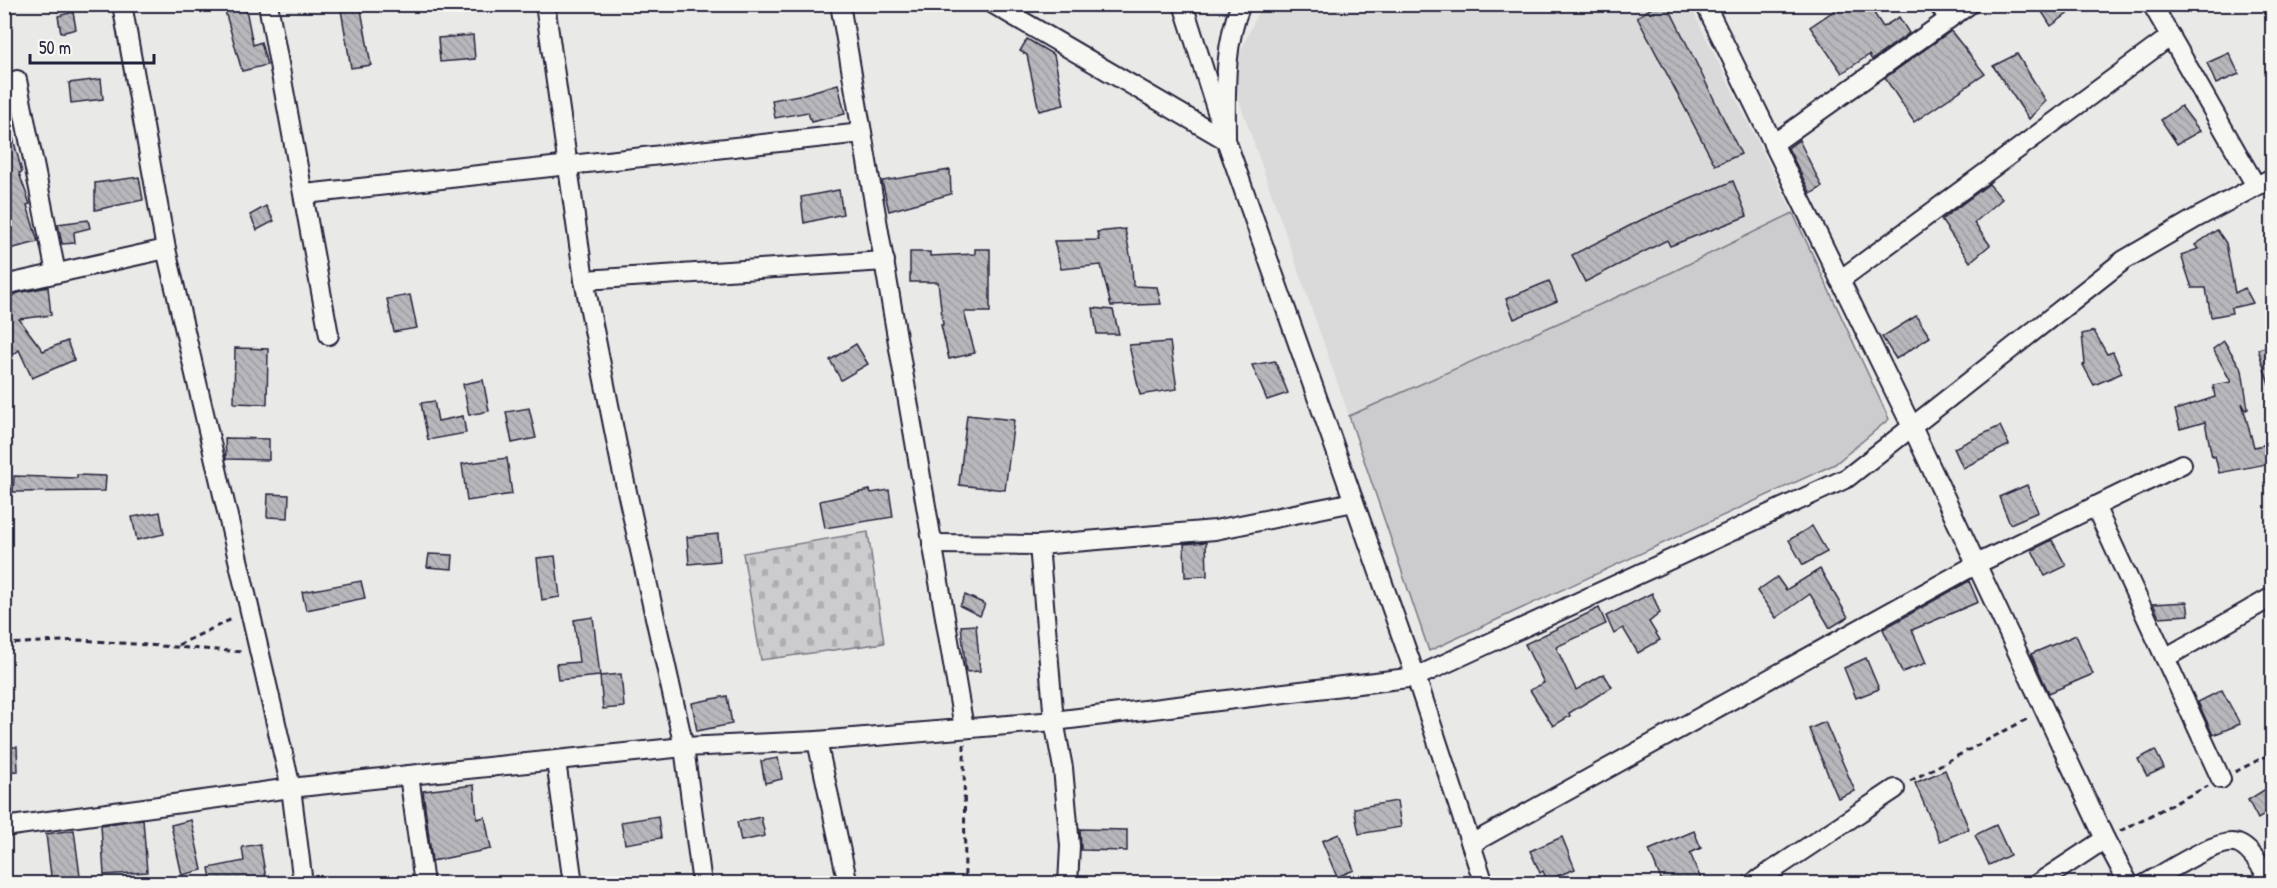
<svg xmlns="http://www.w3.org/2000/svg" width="2277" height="888" font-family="'Patrick Hand',sans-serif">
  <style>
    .built { fill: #dadada }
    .grass { fill: #ccccce; stroke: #777784; stroke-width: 1.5 }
    .cemetery { fill: url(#cemetery-stones); stroke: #777784; stroke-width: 1.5 }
    .building { fill: url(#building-back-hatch); stroke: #22223b; stroke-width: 1.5 }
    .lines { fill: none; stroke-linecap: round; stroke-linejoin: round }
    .service-casing { stroke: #22223b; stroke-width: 14 }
    .minor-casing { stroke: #22223b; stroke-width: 22 }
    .path { stroke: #22223b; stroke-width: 3; stroke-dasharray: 6 4.5; stroke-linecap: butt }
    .service { stroke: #f6f6f2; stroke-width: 9 }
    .minor { stroke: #f6f6f2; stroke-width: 18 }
  </style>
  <defs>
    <pattern id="cemetery-stones" width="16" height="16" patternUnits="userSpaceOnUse" patternTransform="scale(1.5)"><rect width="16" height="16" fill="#ccccce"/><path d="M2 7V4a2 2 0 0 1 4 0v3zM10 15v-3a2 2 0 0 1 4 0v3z" fill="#afafb2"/></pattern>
    <pattern id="building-back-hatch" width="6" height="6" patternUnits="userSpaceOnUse" patternTransform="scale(1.5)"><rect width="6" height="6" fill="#b8b8bc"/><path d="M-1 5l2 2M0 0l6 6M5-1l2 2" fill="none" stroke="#9e9ea2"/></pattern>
  </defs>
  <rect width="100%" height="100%" fill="#e9e9e7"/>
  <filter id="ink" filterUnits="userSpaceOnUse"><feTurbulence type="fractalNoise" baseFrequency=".0167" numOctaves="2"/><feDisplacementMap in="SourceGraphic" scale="12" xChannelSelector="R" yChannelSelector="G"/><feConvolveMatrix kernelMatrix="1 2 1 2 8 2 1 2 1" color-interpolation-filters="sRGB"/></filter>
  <g filter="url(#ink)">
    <path class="built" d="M 1261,5 L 1690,5 L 1793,213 L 1664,276 L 1349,416 L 1235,89 L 1237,60 Z"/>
    <path class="grass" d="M 1793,213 L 1889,419 L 1835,464 L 1429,651 L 1349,416 L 1664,276 Z"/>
    <path class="cemetery" d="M 868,532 L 884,643 L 761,660 L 743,553 Z"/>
    <g class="building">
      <path d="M 223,4 L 245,4 L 253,45 L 261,42 L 267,65 L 242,71 Z"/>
      <path d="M 340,4 L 360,4 L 371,65 L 351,68 Z"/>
      <path d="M 1658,4 L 1667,4 L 1741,154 L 1715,165 L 1637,17 Z"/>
      <path d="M 1844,4 L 1868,4 L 1883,27 L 1899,17 L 1909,33 L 1872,60 L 1869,55 L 1842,73 L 1810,27 Z"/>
      <path d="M 2037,4 L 2081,4 L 2051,26 Z"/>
      <path d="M 73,12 L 76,29 L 61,33 L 58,16 Z"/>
      <path d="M 1951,31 L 1985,74 L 1914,122 L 1885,78 Z"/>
      <path d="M 473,35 L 475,59 L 440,62 L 438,38 Z"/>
      <path d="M 1027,39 L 1054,55 L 1064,105 L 1039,111 L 1027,55 L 1020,51 Z"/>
      <path d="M 2229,53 L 2239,74 L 2216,84 L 2207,63 Z"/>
      <path d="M 2017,54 L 2046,101 L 2029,119 L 1993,66 Z"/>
      <path d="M 101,79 L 103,99 L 71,103 L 69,83 Z"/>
      <path d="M 838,84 L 845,114 L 811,122 L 808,112 L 775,118 L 772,100 L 804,94 Z"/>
      <path d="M 2181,106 L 2200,131 L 2177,144 L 2161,120 Z"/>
      <path d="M 4,123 L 9,123 L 22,172 L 19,173 L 30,204 L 27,205 L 38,242 L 9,249 L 4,233 Z"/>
      <path d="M 1799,140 L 1822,187 L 1811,194 L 1788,148 Z"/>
      <path d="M 950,170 L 951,194 L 889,211 L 882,181 Z"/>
      <path d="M 139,177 L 143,200 L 95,210 L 95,183 Z"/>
      <path d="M 1733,181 L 1747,216 L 1670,246 L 1667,240 L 1585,282 L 1572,255 L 1643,219 Z"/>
      <path d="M 1989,184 L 2002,199 L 1974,223 L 1990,245 L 1970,262 L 1941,220 Z"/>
      <path d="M 839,190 L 843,214 L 804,223 L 801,197 Z"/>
      <path d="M 266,206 L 274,221 L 257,230 L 250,215 Z"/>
      <path d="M 88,220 L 90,228 L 74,232 L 75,243 L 62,244 L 58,224 Z"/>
      <path d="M 1125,229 L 1132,265 L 1133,286 L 1157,287 L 1161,304 L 1111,306 L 1101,265 L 1061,269 L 1054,241 L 1099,240 L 1097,232 Z"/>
      <path d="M 2217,230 L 2226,243 L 2235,293 L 2245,288 L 2253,303 L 2231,308 L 2232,313 L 2211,317 L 2206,288 L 2192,288 L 2181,255 L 2198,249 L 2195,245 Z"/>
      <path d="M 975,249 L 990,249 L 990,312 L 964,312 L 975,353 L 949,359 L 941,325 L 943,325 L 938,282 L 910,282 L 910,252 L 930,252 L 930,256 L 975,254 Z"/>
      <path d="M 1549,281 L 1557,301 L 1514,319 L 1506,299 Z"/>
      <path d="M 48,287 L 51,315 L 19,319 L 43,351 L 67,341 L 74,360 L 32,378 L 19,350 L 12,356 L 4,346 L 4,300 L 18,293 Z"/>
      <path d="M 410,295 L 417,328 L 394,332 L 387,299 Z"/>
      <path d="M 1093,308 L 1113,310 L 1119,334 L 1097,334 Z"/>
      <path d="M 1916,316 L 1930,337 L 1896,359 L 1882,337 Z"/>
      <path d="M 2094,331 L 2107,354 L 2113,352 L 2122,373 L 2094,385 L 2083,365 L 2085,364 L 2082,334 Z"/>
      <path d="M 2224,341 L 2242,370 L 2248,409 L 2246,410 L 2242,403 L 2254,447 L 2272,443 L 2272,463 L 2219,473 L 2215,456 L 2212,457 L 2205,422 L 2180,429 L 2175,410 L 2215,397 L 2213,385 L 2231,382 L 2213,349 Z"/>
      <path d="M 1170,342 L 1177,389 L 1140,395 L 1129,345 Z"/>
      <path d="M 856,344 L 868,364 L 841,380 L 830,360 Z"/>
      <path d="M 2272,345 L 2272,384 L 2269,385 L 2258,349 Z"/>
      <path d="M 235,348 L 268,349 L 267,404 L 234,403 Z"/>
      <path d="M 1275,361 L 1288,393 L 1267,400 L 1252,365 Z"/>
      <path d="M 483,380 L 489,411 L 469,415 L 463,384 Z"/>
      <path d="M 434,401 L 438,421 L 463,416 L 466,433 L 428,440 L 421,403 Z"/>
      <path d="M 529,408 L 536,438 L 512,443 L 506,412 Z"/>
      <path d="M 967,415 L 1014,420 L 1005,490 L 959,485 Z"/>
      <path d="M 2000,426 L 2009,445 L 1963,468 L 1954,448 Z"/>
      <path d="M 225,438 L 269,439 L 269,460 L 226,459 Z"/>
      <path d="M 507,458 L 512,494 L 467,501 L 462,464 Z"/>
      <path d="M 77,475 L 106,476 L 105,491 L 13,492 L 14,476 L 77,478 Z"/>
      <path d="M 2027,485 L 2038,512 L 2010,524 L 1999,497 Z"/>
      <path d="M 870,490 L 871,493 L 889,490 L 893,517 L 825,528 L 820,501 Z"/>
      <path d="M 268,494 L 289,495 L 288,518 L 267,517 Z"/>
      <path d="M 160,512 L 164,534 L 137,540 L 132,517 Z"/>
      <path d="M 1812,526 L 1827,552 L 1803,565 L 1789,540 Z"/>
      <path d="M 718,534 L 720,561 L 689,564 L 687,537 Z"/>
      <path d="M 2052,540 L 2066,566 L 2045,576 L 2032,550 Z"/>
      <path d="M 1206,542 L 1207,576 L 1185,577 L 1184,544 Z"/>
      <path d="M 429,554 L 453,555 L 452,569 L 427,567 Z"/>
      <path d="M 555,556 L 560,597 L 542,600 L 537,558 Z"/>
      <path d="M 1820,569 L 1848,617 L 1830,628 L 1810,594 L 1776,618 L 1757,591 L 1777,577 L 1786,590 Z"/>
      <path d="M 361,581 L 365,598 L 306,610 L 302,592 Z"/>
      <path d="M 1969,581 L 1978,602 L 1912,630 L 1926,663 L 1902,672 L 1883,629 Z"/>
      <path d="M 1652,593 L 1660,613 L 1649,622 L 1660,640 L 1638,653 L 1623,628 L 1614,634 L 1606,616 Z"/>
      <path d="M 965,595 L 985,604 L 980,616 L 960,606 Z"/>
      <path d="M 2187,602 L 2189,615 L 2159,617 L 2153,604 Z"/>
      <path d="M 1599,608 L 1606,624 L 1556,647 L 1576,690 L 1604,674 L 1612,687 L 1569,713 L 1570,716 L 1553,726 L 1530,690 L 1544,683 L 1525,644 Z"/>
      <path d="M 593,617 L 600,676 L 558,680 L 556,664 L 579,662 L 574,620 Z"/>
      <path d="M 976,625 L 980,671 L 966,672 L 961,626 Z"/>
      <path d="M 2076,635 L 2093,674 L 2049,693 L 2031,654 Z"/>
      <path d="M 1866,658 L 1879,689 L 1856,698 L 1844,668 Z"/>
      <path d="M 621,674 L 624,707 L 603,709 L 600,676 Z"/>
      <path d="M 2222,690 L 2240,724 L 2213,735 L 2198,702 Z"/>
      <path d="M 727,696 L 732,724 L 697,731 L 692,703 Z"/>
      <path d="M 1825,722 L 1855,791 L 1838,798 L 1809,729 Z"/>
      <path d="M 4,747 L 17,747 L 18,771 L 4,772 Z"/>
      <path d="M 2155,750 L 2164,768 L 2147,776 L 2138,759 Z"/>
      <path d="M 778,758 L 782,779 L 765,783 L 761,761 Z"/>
      <path d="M 1945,770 L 1969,829 L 1940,841 L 1915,783 Z"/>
      <path d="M 474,785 L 477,819 L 485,817 L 491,849 L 432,861 L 423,791 Z"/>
      <path d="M 2272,785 L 2272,810 L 2258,819 L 2248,800 Z"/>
      <path d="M 1397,801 L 1401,827 L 1359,834 L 1354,808 Z"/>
      <path d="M 658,816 L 661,838 L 625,844 L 621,822 Z"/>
      <path d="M 761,817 L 765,836 L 741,841 L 737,822 Z"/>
      <path d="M 143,819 L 147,872 L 104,875 L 101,825 Z"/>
      <path d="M 191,820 L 202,870 L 182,875 L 171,825 Z"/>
      <path d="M 1996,825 L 2010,855 L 1989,865 L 1975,835 Z"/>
      <path d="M 1080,829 L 1127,830 L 1127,851 L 1081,850 Z"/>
      <path d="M 74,830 L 81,884 L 52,884 L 46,834 Z"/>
      <path d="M 1694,831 L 1701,848 L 1690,853 L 1703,884 L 1663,884 L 1649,850 Z"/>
      <path d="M 1339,834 L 1354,870 L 1337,877 L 1322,841 Z"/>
      <path d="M 1562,837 L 1575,869 L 1547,880 L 1543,871 L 1540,873 L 1530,851 Z"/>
      <path d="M 260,844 L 267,884 L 248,884 L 248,881 L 212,884 L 209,868 L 244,861 L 242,847 Z"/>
    </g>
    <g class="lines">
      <g class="service-casing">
        <path id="service" d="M 1934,4 L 1945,22"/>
      </g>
      <g class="minor-casing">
        <g id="minor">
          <path d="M 122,4 L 166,249 L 291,788 L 303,884"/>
          <path d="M 268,4 L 329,335"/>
          <path d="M 545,4 L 584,280 L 621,465 L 684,747 L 702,884"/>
          <path d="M 840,4 L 964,728"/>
          <path d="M 993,4 L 1226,140 C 1226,95 1223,47 1241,4"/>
          <path d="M 1183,4 L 1226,140 L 1416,677 L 1484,884"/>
          <path d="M 1705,4 L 1913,429 L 2105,839 L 2129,884"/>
          <path d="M 2152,4 L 2256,186"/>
          <path d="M 17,80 L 56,273"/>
          <path d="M 1773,144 L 1970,4"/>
          <path d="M 305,194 L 862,133"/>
          <path d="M 584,280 L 885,261"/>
          <path d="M 1840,280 L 2171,36"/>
          <path d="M 4,285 L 166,249"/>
          <path d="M 2095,506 L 2221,779"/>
          <path d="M 932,544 L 1039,545 L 1215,530 L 1354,502"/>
          <path d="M 1039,545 L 1054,721 L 1063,768 L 1070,846 L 1068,884"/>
          <path d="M 2165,658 L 2272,597"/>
          <path d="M 817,741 L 848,884"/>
          <path d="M 556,761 L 573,884"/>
          <path d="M 409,775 L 424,884"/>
          <path d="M 4,827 L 291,788 L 409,775 L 684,747 L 817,741 L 1054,721 L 1416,677 L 1847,478 L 2124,260 L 2198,217 L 2272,178"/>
          <path d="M 1471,844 L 1975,565 L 2182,464"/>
          <path d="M 1752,884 L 1895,789"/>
          <path d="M 2037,884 L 2105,839"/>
          <path d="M 2145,884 C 2164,874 2219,836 2238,844 C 2252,849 2263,871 2272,881"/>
        </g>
      </g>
      <g class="path">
        <path d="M 4,644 L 80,640 L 243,652"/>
        <path d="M 178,645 L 234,618"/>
        <path d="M 964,744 L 965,884"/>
        <path d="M 2235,772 L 2272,753"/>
        <path d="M 1910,781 L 2029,718"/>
        <path d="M 2120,831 L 2208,786"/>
      </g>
      <use href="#service" class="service"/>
      <use href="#minor" class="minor"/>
    </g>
  </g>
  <rect width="2277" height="888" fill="none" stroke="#f6f6f2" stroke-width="24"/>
  <rect x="12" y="12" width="2253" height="864" fill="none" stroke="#22223b" stroke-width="2" filter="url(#ink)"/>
  <path d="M30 54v9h124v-9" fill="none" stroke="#22223b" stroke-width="3"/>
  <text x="39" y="54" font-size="18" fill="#22223b" stroke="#f6f6f2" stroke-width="4.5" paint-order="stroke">50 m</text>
</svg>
